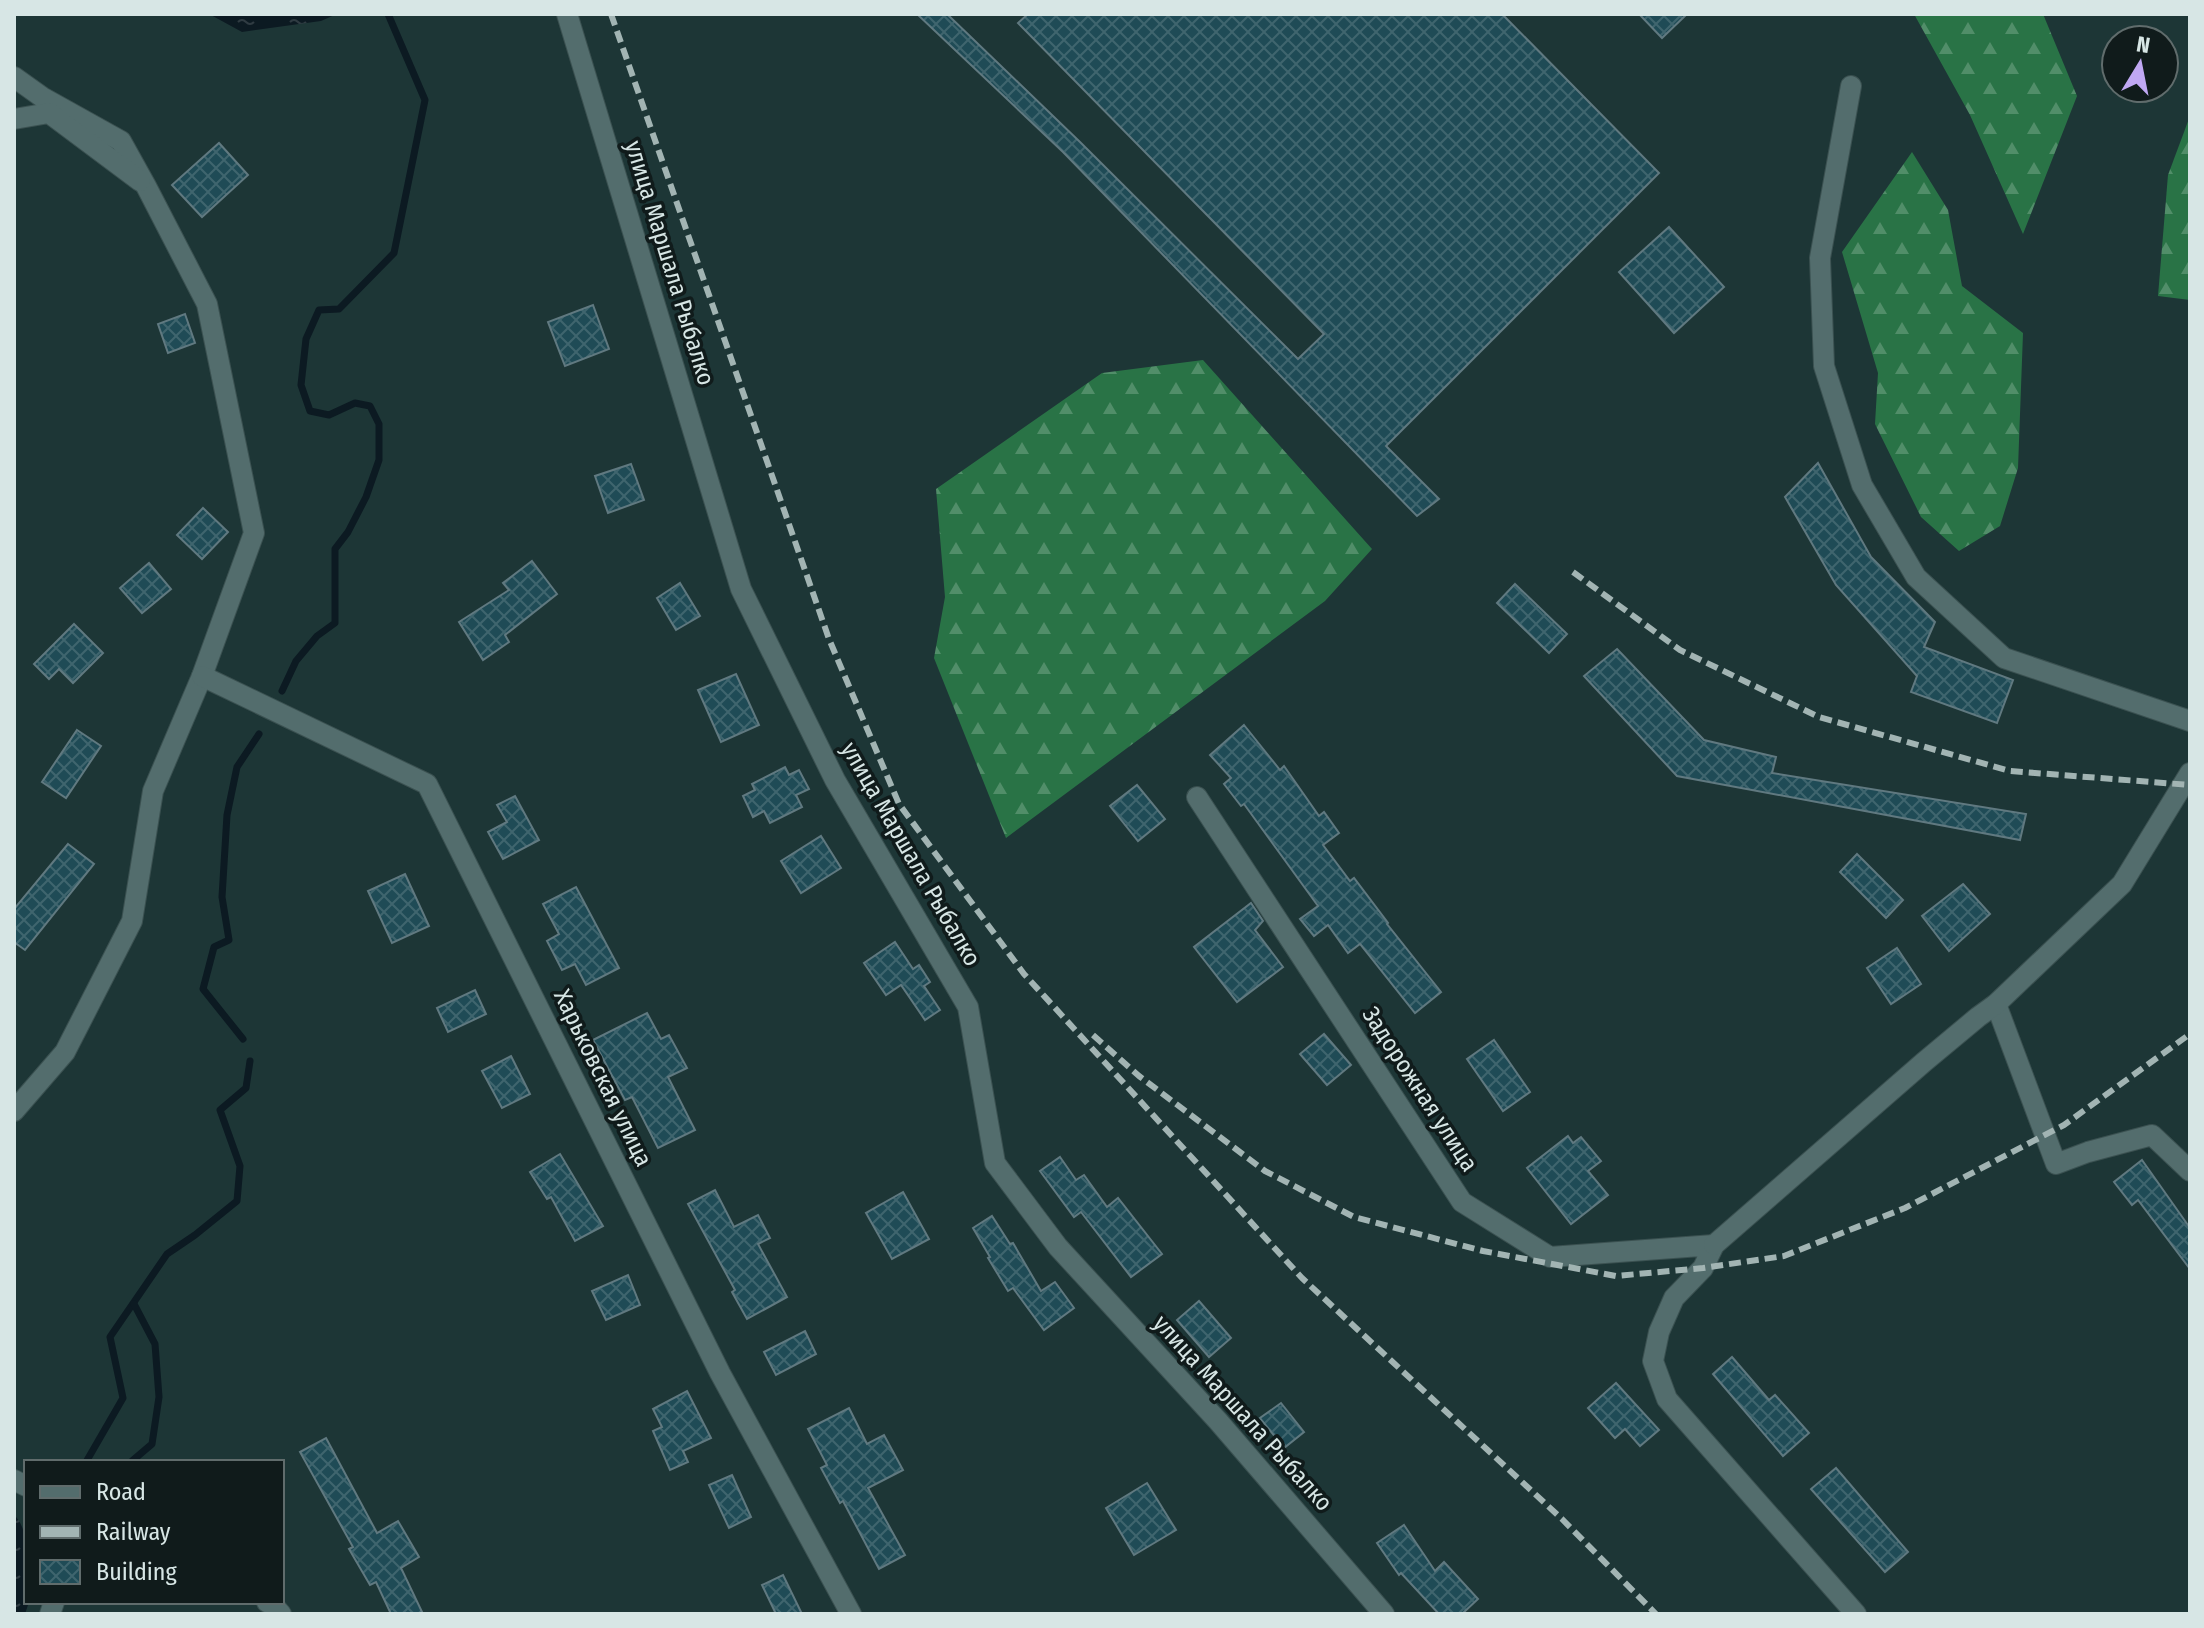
<svg xmlns="http://www.w3.org/2000/svg" width="2204" height="1628" font-family="'Fira Sans Condensed',sans-serif">
  <style>
    .forest { fill: url(#forest-firs) }
    .water { fill: url(#water-ripples) }
    .lines { fill: none; stroke-linecap: round; stroke-linejoin: round }
    .stream { stroke: #0c1a22; stroke-width: 7 }
    .building { fill: url(#building-cross-hatch); stroke: #607980; stroke-width: 2 }
    .minor-casing { stroke: #3b5151; stroke-width: 22 }
    .minor { stroke: #536d6d; stroke-width: 20 }
    .rail { stroke: #a2b4b3; stroke-width: 6; stroke-dasharray: 12 6; stroke-linecap: butt }
    .labels { text-anchor: middle; dominant-baseline: central; stroke-width: 7; stroke-linejoin: round; paint-order: stroke }
    .street-label { font-size: 24px; fill: #d7e6e5; stroke: #101b1b }
  </style>
  <defs>
    <pattern id="forest-firs" width="22" height="20" patternUnits="userSpaceOnUse" patternTransform="scale(2)"><rect width="22" height="20" fill="#297346"/><path d="M5 1l3.5 6h-7zM16 11l3.5 6h-7z" fill="#518e69"/></pattern>
    <pattern id="water-ripples" width="26" height="14" patternUnits="userSpaceOnUse" patternTransform="scale(2)"><rect width="26" height="14" fill="#0c1a22"/><path d="M2 4q2-2 4 0t4 0M15 11q2-2 4 0t4 0" fill="none" stroke="#2f3b42"/></pattern>
    <pattern id="building-cross-hatch" width="8" height="8" patternUnits="userSpaceOnUse" patternTransform="scale(2)"><rect width="8" height="8" fill="#1f4b56"/><path d="M0 0l8 8M0 8l8-8" fill="none" stroke="#3f656e"/></pattern>
  </defs>
  <rect width="100%" height="100%" fill="#1d3636"/>
  <g class="forest">
    <path d="M 1914,14 L 2043,14 L 2077,96 L 2023,234 L 1970,115 Z"/>
    <path d="M 2190,116 L 2190,300 L 2158,296 L 2168,175 Z"/>
    <path d="M 1912,152 L 1948,210 L 1962,286 L 2023,333 L 2018,468 L 2000,526 L 1959,551 L 1921,517 L 1875,424 L 1878,373 L 1842,252 Z"/>
    <path d="M 1203,360 L 1372,549 L 1325,601 L 1006,838 L 934,658 L 945,597 L 936,489 L 1102,373 Z"/>
  </g>
  <g class="water">
    <path d="M 209,14 L 337,14 L 321,21 L 242,32 Z"/>
    <path d="M 14,1515 C 33,1532 26,1578 26,1602 L 29,1602 L 25,1614 L 14,1614 Z"/>
  </g>
  <g class="lines">
    <g class="stream">
      <path d="M 282,691 L 296,661 L 317,636 L 335,623 L 335,549 L 348,532 L 366,497 L 379,460 L 379,424 L 370,406 L 355,403 L 329,415 L 310,411 L 301,385 L 306,339 L 319,310 L 339,309 L 394,253 L 425,100 L 388,14"/>
      <path d="M 243,1039 L 203,989 L 214,947 L 229,940 L 222,897 L 227,815 L 237,767 L 259,734"/>
      <path d="M 86,1462 L 123,1398 L 110,1337 L 167,1254 L 195,1235 L 237,1201 L 240,1166 L 220,1110 L 246,1088 L 250,1061"/>
      <path d="M 133,1462 L 132,1461 L 152,1444 L 159,1397 L 155,1344 L 134,1304"/>
    </g>
  </g>
  <g class="building">
    <path d="M 917,14 L 947,14 L 1080,142 L 1298,359 L 1324,334 L 1018,23 L 1028,14 L 1502,14 L 1659,173 L 1386,446 L 1439,499 L 1417,516 L 1063,152 Z"/>
    <path d="M 1639,14 L 1687,14 L 1662,38 Z"/>
    <path d="M 219,143 L 248,175 L 202,217 L 172,185 Z"/>
    <path d="M 1669,227 L 1724,287 L 1674,333 L 1619,272 Z"/>
    <path d="M 593,305 L 609,349 L 565,366 L 548,322 Z"/>
    <path d="M 185,314 L 195,343 L 168,353 L 158,324 Z"/>
    <path d="M 1818,463 L 1871,557 L 1935,622 L 1924,647 L 2013,680 L 1997,723 L 1911,692 L 1917,676 L 1836,585 L 1785,497 Z"/>
    <path d="M 631,464 L 644,500 L 608,513 L 595,476 Z"/>
    <path d="M 203,508 L 228,532 L 202,559 L 177,535 Z"/>
    <path d="M 532,561 L 557,594 L 505,635 L 509,642 L 483,660 L 459,622 L 509,590 L 503,583 Z"/>
    <path d="M 149,563 L 171,589 L 142,613 L 120,588 Z"/>
    <path d="M 680,583 L 700,616 L 676,630 L 657,598 Z"/>
    <path d="M 1515,584 L 1567,634 L 1549,653 L 1497,603 Z"/>
    <path d="M 74,624 L 103,653 L 73,683 L 59,669 L 49,679 L 34,664 Z"/>
    <path d="M 1617,649 L 1704,740 L 1776,757 L 1772,773 L 2026,814 L 2020,840 L 1677,776 L 1584,676 Z"/>
    <path d="M 736,674 L 759,725 L 721,742 L 698,690 Z"/>
    <path d="M 1244,725 L 1280,770 L 1284,766 L 1319,816 L 1324,812 L 1339,833 L 1323,845 L 1350,881 L 1354,878 L 1388,923 L 1387,924 L 1441,992 L 1415,1013 L 1360,944 L 1348,953 L 1328,925 L 1314,936 L 1300,919 L 1318,906 L 1244,804 L 1241,806 L 1224,784 L 1231,778 L 1210,755 Z"/>
    <path d="M 77,730 L 101,746 L 66,798 L 42,782 Z"/>
    <path d="M 785,767 L 789,775 L 799,770 L 809,789 L 796,795 L 802,807 L 770,823 L 764,811 L 753,817 L 743,796 L 755,790 L 752,784 Z"/>
    <path d="M 1137,785 L 1165,819 L 1138,841 L 1110,806 Z"/>
    <path d="M 515,796 L 539,840 L 503,859 L 488,832 L 507,822 L 497,805 Z"/>
    <path d="M 821,836 L 841,868 L 801,893 L 781,861 Z"/>
    <path d="M 68,844 L 94,864 L 25,950 L 14,942 L 14,909 Z"/>
    <path d="M 1857,854 L 1903,900 L 1886,918 L 1840,872 Z"/>
    <path d="M 405,874 L 429,926 L 392,943 L 368,891 Z"/>
    <path d="M 1963,884 L 1990,914 L 1949,951 L 1922,916 Z"/>
    <path d="M 576,887 L 619,968 L 586,985 L 575,964 L 562,970 L 547,941 L 559,934 L 543,904 Z"/>
    <path d="M 1251,903 L 1263,921 L 1255,930 L 1283,967 L 1237,1002 L 1194,947 Z"/>
    <path d="M 895,942 L 913,969 L 919,965 L 930,982 L 924,986 L 940,1010 L 925,1020 L 901,985 L 886,995 L 864,963 Z"/>
    <path d="M 1897,948 L 1921,984 L 1891,1004 L 1867,968 Z"/>
    <path d="M 475,990 L 486,1014 L 448,1032 L 437,1008 Z"/>
    <path d="M 647,1013 L 661,1039 L 669,1035 L 687,1068 L 668,1077 L 695,1130 L 658,1148 L 632,1097 L 625,1100 L 593,1040 Z"/>
    <path d="M 1324,1034 L 1351,1065 L 1327,1085 L 1300,1054 Z"/>
    <path d="M 1494,1040 L 1530,1092 L 1503,1111 L 1467,1059 Z"/>
    <path d="M 511,1056 L 530,1094 L 502,1108 L 482,1071 Z"/>
    <path d="M 1568,1136 L 1573,1143 L 1581,1137 L 1601,1161 L 1588,1171 L 1608,1195 L 1571,1224 L 1527,1168 Z"/>
    <path d="M 560,1154 L 603,1226 L 575,1241 L 551,1197 L 547,1199 L 530,1172 Z"/>
    <path d="M 1060,1157 L 1076,1180 L 1084,1175 L 1107,1207 L 1118,1198 L 1162,1254 L 1131,1277 L 1081,1212 L 1074,1217 L 1040,1171 Z"/>
    <path d="M 2142,1160 L 2190,1228 L 2190,1269 L 2138,1200 L 2132,1205 L 2114,1182 Z"/>
    <path d="M 715,1190 L 734,1227 L 758,1215 L 770,1238 L 758,1244 L 787,1297 L 747,1319 L 732,1292 L 735,1290 L 688,1204 Z"/>
    <path d="M 903,1192 L 929,1239 L 892,1259 L 866,1213 Z"/>
    <path d="M 992,1216 L 1010,1244 L 1013,1243 L 1041,1291 L 1055,1282 L 1074,1308 L 1044,1330 L 1013,1288 L 1008,1291 L 988,1258 L 990,1257 L 973,1228 Z"/>
    <path d="M 628,1275 L 640,1305 L 606,1320 L 592,1291 Z"/>
    <path d="M 1199,1301 L 1231,1338 L 1209,1357 L 1177,1320 Z"/>
    <path d="M 805,1331 L 816,1354 L 776,1375 L 764,1352 Z"/>
    <path d="M 1732,1357 L 1769,1400 L 1775,1395 L 1809,1433 L 1783,1456 L 1713,1374 Z"/>
    <path d="M 1616,1383 L 1659,1430 L 1640,1446 L 1625,1429 L 1615,1438 L 1588,1408 Z"/>
    <path d="M 687,1391 L 711,1438 L 683,1451 L 688,1462 L 670,1470 L 653,1431 L 662,1427 L 653,1409 Z"/>
    <path d="M 1281,1403 L 1304,1432 L 1284,1448 L 1260,1418 Z"/>
    <path d="M 849,1408 L 867,1444 L 884,1435 L 903,1470 L 868,1488 L 905,1555 L 879,1569 L 843,1501 L 840,1503 L 821,1468 L 827,1465 L 808,1429 Z"/>
    <path d="M 326,1438 L 377,1533 L 398,1521 L 419,1557 L 401,1568 L 423,1614 L 391,1614 L 376,1582 L 370,1585 L 349,1549 L 353,1547 L 300,1452 Z"/>
    <path d="M 1836,1468 L 1908,1552 L 1885,1572 L 1811,1489 Z"/>
    <path d="M 732,1475 L 751,1517 L 729,1528 L 709,1485 Z"/>
    <path d="M 1147,1483 L 1176,1530 L 1134,1555 L 1106,1508 Z"/>
    <path d="M 1404,1525 L 1435,1571 L 1444,1562 L 1478,1599 L 1462,1614 L 1439,1614 L 1401,1573 L 1399,1575 L 1377,1543 Z"/>
    <path d="M 783,1575 L 802,1614 L 776,1614 L 762,1585 Z"/>
  </g>
  <g class="lines">
    <g class="minor-casing">
      <g id="minor">
        <path d="M 567,14 L 741,589 L 835,780 L 968,1007 L 995,1163 L 1058,1247 L 1218,1421 L 1384,1614"/>
        <path d="M 14,77 L 42,97 L 121,141 L 146,186 L 207,304 L 254,533 L 202,676 L 153,791 L 132,921 L 65,1052 L 14,1111"/>
        <path d="M 1851,86 L 1820,258 L 1824,366 L 1862,485 L 1916,577 L 2004,658 L 2190,721"/>
        <path d="M 14,119 L 49,113 L 140,181"/>
        <path d="M 202,676 L 427,784 L 720,1373 L 851,1614"/>
        <path d="M 1197,797 L 1462,1202 L 1550,1257 L 1714,1245 L 1703,1268 L 1674,1298 L 1659,1332 L 1653,1361 L 1667,1399 L 1856,1614"/>
        <path d="M 1996,1004 L 2056,1164 L 2088,1152 L 2152,1135 L 2190,1171"/>
        <path d="M 1714,1245 L 1924,1062 L 1978,1017 L 1996,1004 L 2122,884 L 2190,773"/>
        <path d="M 14,1480 L 26,1486"/>
        <path d="M 267,1602 L 273,1605 L 281,1614"/>
        <path d="M 50,1614 L 54,1602"/>
      </g>
    </g>
    <use href="#minor" class="minor"/>
    <g class="rail">
      <path d="M 611,14 L 829,639 L 899,804 L 1024,974 L 1302,1278 L 1562,1519 L 1656,1614"/>
      <path d="M 1573,572 L 1680,650 L 1819,717 L 2010,771 L 2190,785"/>
      <path d="M 1093,1035 L 1139,1076 L 1265,1171 L 1354,1217 L 1483,1251 L 1616,1276 L 1703,1268 L 1784,1256 L 1905,1208 L 2064,1125 L 2190,1034"/>
    </g>
  </g>
  <g class="labels">
    <g class="street-label">
      <text transform="translate(670 263) rotate(73)">улица Маршала Рыбалко</text>
      <text transform="translate(911 854) rotate(60)">улица Маршала Рыбалко</text>
      <text transform="translate(603 1078) rotate(64)">Харьковская улица</text>
      <text transform="translate(1420 1089) rotate(57)">Задорожная улица</text>
      <text transform="translate(1243 1413) rotate(48)">улица Маршала Рыбалко</text>
    </g>
  </g>
  <rect width="2204" height="1628" fill="none" stroke="#d7e6e5" stroke-width="32"/>
  <rect x="24" y="1460" width="260" height="144" fill="#101b1b" stroke="#606c6c" stroke-width="2"/>
  <rect x="40" y="1486" width="40" height="12" fill="#536d6d" stroke="#606c6c" stroke-width="2"/>
  <text x="96" y="1500" font-size="24" fill="#d7e6e5">Road</text>
  <rect x="40" y="1526" width="40" height="12" fill="#a2b4b3" stroke="#606c6c" stroke-width="2"/>
  <text x="96" y="1540" font-size="24" fill="#d7e6e5">Railway</text>
  <rect x="40" y="1560" width="40" height="24" fill="url(#building-cross-hatch)" stroke="#606c6c" stroke-width="2"/>
  <text x="96" y="1580" font-size="24" fill="#d7e6e5">Building</text>
  <g transform="translate(2140 64) rotate(10)"><circle r="38" fill="#101b1b" stroke="#606c6c" stroke-width="2"/>
  <path d="M0-6L14 30L0 20L-14 30Z" fill="#c0a8f3"/>
  <text y="-12" font-size="22" font-weight="bold" text-anchor="middle" fill="#d7e6e5">N</text>
  </g>
</svg>
